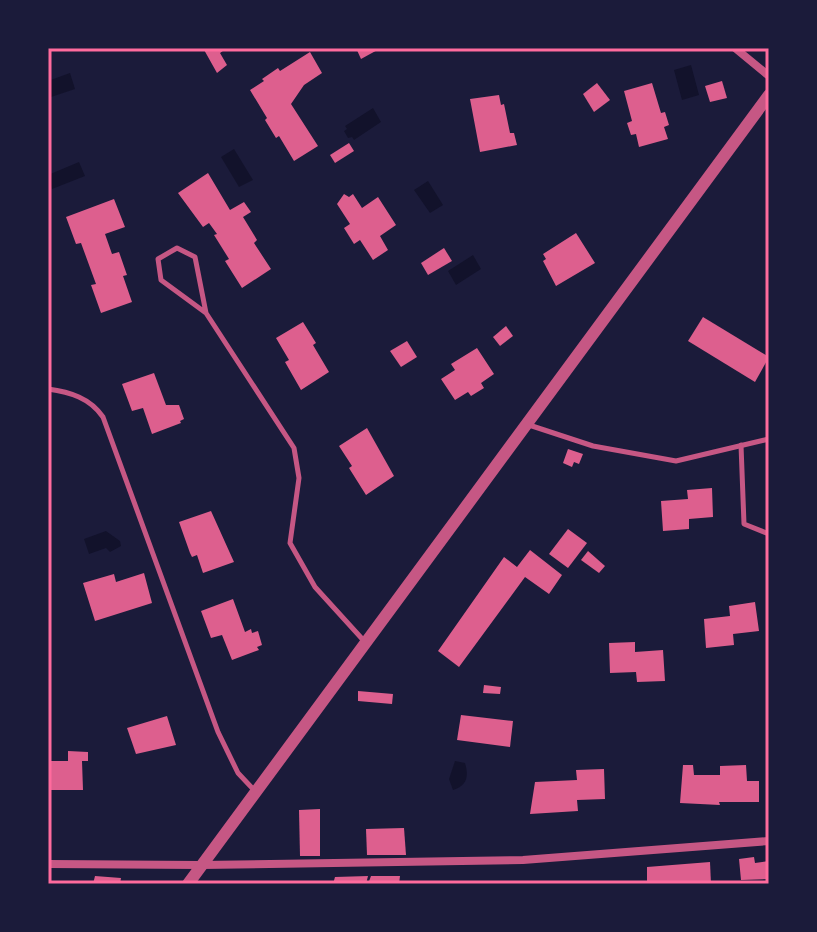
<svg xmlns="http://www.w3.org/2000/svg" width="817" height="932" font-family="Overpass,sans-serif">
  <style>
    .water { fill: #12122b }
    .building { fill: #dd5f8e }
    .lines { fill: none; stroke-linecap: round; stroke-linejoin: round }
    .service { stroke: #c65784; stroke-width: 5 }
    .minor { stroke: #c65784; stroke-width: 8 }
    .tertiary { stroke: #c65784; stroke-width: 12 }
    .neatline { fill: none; stroke: #ff6b9d; stroke-width: 3 }
  </style>
  <rect width="100%" height="100%" fill="#1b1b3a"/>
  <g class="water">
    <path d="M 691,65 L 699,95 L 682,100 L 674,70 Z"/>
    <path d="M 70,73 L 75,89 L 48,98 L 48,81 Z"/>
    <path d="M 373,108 L 381,122 L 354,140 L 352,137 L 348,138 L 344,131 L 347,129 L 345,126 Z"/>
    <path d="M 234,149 L 253,180 L 239,187 L 221,157 Z"/>
    <path d="M 79,162 L 85,176 L 52,189 L 48,175 Z"/>
    <path d="M 428,181 L 443,205 L 430,213 L 414,190 Z"/>
    <path d="M 473,255 L 481,269 L 456,285 L 448,271 Z"/>
    <path d="M 106,531 L 120,541 L 121,546 L 110,552 L 106,548 L 89,554 L 84,539 Z"/>
    <path d="M 455,761 L 465,763 C 469,776 467,786 453,790 L 449,779 Z"/>
  </g>
  <g class="building">
    <path d="M 203,48 L 227,48 L 220,53 L 227,65 L 217,73 Z"/>
    <path d="M 356,48 L 381,48 L 361,59 Z"/>
    <path d="M 310,52 L 322,73 L 304,85 L 291,104 L 318,146 L 294,161 L 279,136 L 276,138 L 265,120 L 267,118 L 250,90 L 264,81 L 262,79 L 278,68 L 280,71 Z"/>
    <path d="M 722,81 L 727,98 L 710,102 L 705,86 Z"/>
    <path d="M 597,83 L 610,100 L 594,112 L 583,94 Z"/>
    <path d="M 652,83 L 661,113 L 665,112 L 669,125 L 664,127 L 668,139 L 639,147 L 636,134 L 631,135 L 627,123 L 632,121 L 624,91 Z"/>
    <path d="M 499,95 L 501,105 L 504,104 L 510,133 L 514,133 L 517,145 L 480,152 L 470,99 Z"/>
    <path d="M 349,143 L 354,151 L 335,163 L 330,155 Z"/>
    <path d="M 208,173 L 230,210 L 244,202 L 251,212 L 243,217 L 257,240 L 254,243 L 271,269 L 242,288 L 225,261 L 229,259 L 214,235 L 217,234 L 209,223 L 203,227 L 178,193 Z"/>
    <path d="M 344,194 L 349,197 L 353,194 L 362,208 L 378,197 L 396,225 L 380,236 L 388,250 L 373,260 L 360,240 L 354,244 L 344,228 L 350,224 L 337,204 Z"/>
    <path d="M 114,199 L 125,227 L 105,234 L 112,254 L 119,252 L 127,275 L 123,276 L 132,302 L 101,313 L 91,285 L 96,284 L 81,243 L 76,244 L 66,217 Z"/>
    <path d="M 576,233 L 595,263 L 556,286 L 543,261 L 546,259 L 543,254 Z"/>
    <path d="M 444,248 L 452,261 L 428,275 L 421,263 Z"/>
    <path d="M 703,317 L 769,357 L 755,382 L 688,341 Z"/>
    <path d="M 303,322 L 316,343 L 313,345 L 329,372 L 301,390 L 285,362 L 289,360 L 276,338 Z"/>
    <path d="M 506,326 L 513,336 L 500,346 L 493,337 Z"/>
    <path d="M 407,341 L 417,357 L 401,367 L 390,351 Z"/>
    <path d="M 477,348 L 494,374 L 481,383 L 484,388 L 471,396 L 468,392 L 455,400 L 441,379 L 455,370 L 451,364 Z"/>
    <path d="M 154,373 L 166,405 L 179,405 L 184,419 L 180,421 L 181,423 L 152,434 L 143,408 L 132,411 L 122,384 Z"/>
    <path d="M 367,428 L 394,476 L 366,495 L 349,468 L 352,466 L 339,446 Z"/>
    <path d="M 568,449 L 583,454 L 579,464 L 574,462 L 572,467 L 563,463 Z"/>
    <path d="M 712,488 L 713,517 L 689,519 L 689,529 L 663,531 L 661,501 L 688,499 L 687,490 Z"/>
    <path d="M 211,511 L 234,562 L 203,573 L 197,555 L 192,557 L 190,553 L 179,522 Z"/>
    <path d="M 568,529 L 587,543 L 568,568 L 549,554 Z"/>
    <path d="M 530,550 L 562,575 L 549,594 L 525,577 L 459,667 L 438,651 L 504,557 L 517,567 Z"/>
    <path d="M 588,551 L 605,566 L 599,573 L 581,560 Z"/>
    <path d="M 144,573 L 152,603 L 95,621 L 83,583 L 114,574 L 116,582 Z"/>
    <path d="M 233,599 L 245,632 L 251,629 L 252,633 L 258,631 L 262,645 L 257,647 L 259,650 L 232,660 L 222,635 L 211,638 L 201,611 Z"/>
    <path d="M 755,602 L 759,631 L 733,634 L 734,645 L 706,648 L 704,619 L 730,616 L 729,606 Z"/>
    <path d="M 635,642 L 635,652 L 663,650 L 665,681 L 637,682 L 636,672 L 610,673 L 609,643 Z"/>
    <path d="M 484,685 L 501,687 L 500,694 L 483,693 Z"/>
    <path d="M 358,691 L 393,694 L 392,704 L 358,701 Z"/>
    <path d="M 461,715 L 513,721 L 510,747 L 457,740 Z"/>
    <path d="M 167,716 L 176,745 L 136,754 L 127,728 Z"/>
    <path d="M 68,751 L 88,752 L 88,761 L 82,761 L 83,790 L 48,790 L 48,761 L 68,761 Z"/>
    <path d="M 683,765 L 693,765 L 694,775 L 720,775 L 720,766 L 746,765 L 747,781 L 759,781 L 759,802 L 719,802 L 720,805 L 680,803 Z"/>
    <path d="M 604,769 L 605,799 L 577,800 L 578,811 L 530,814 L 535,782 L 577,780 L 576,770 Z"/>
    <path d="M 320,809 L 320,856 L 300,856 L 299,810 Z"/>
    <path d="M 404,828 L 406,855 L 367,855 L 366,829 Z"/>
    <path d="M 754,857 L 755,863 L 769,861 L 769,879 L 741,880 L 739,859 Z"/>
    <path d="M 710,862 L 711,884 L 647,884 L 647,867 Z"/>
    <path d="M 95,876 L 121,878 L 120,884 L 93,884 Z"/>
    <path d="M 368,876 L 366,884 L 333,884 L 335,877 Z"/>
    <path d="M 371,876 L 400,876 L 399,884 L 368,884 Z"/>
  </g>
  <g class="lines">
    <g class="service">
      <path d="M 206,313 L 161,280 L 158,259 L 177,248 L 195,257 L 206,313 L 294,448 L 299,478 L 290,543 L 315,587 L 365,642"/>
      <path d="M 48,389 C 70,392 90,398 103,417 L 218,732 L 238,773 L 255,791"/>
      <path d="M 529,425 L 593,446 L 676,461 L 769,439"/>
      <path d="M 741,445 L 744,524 L 769,534"/>
    </g>
    <g class="minor">
      <path d="M 735,48 L 769,76"/>
      <path d="M 48,864 L 201,865 L 523,860 L 769,841"/>
    </g>
    <path class="tertiary" d="M 188,884 L 769,95"/>
  </g>
  <rect width="817" height="932" fill="none" stroke="#1b1b3a" stroke-width="100"/>
  <rect x="50" y="50" width="717" height="832" class="neatline"/>
</svg>
